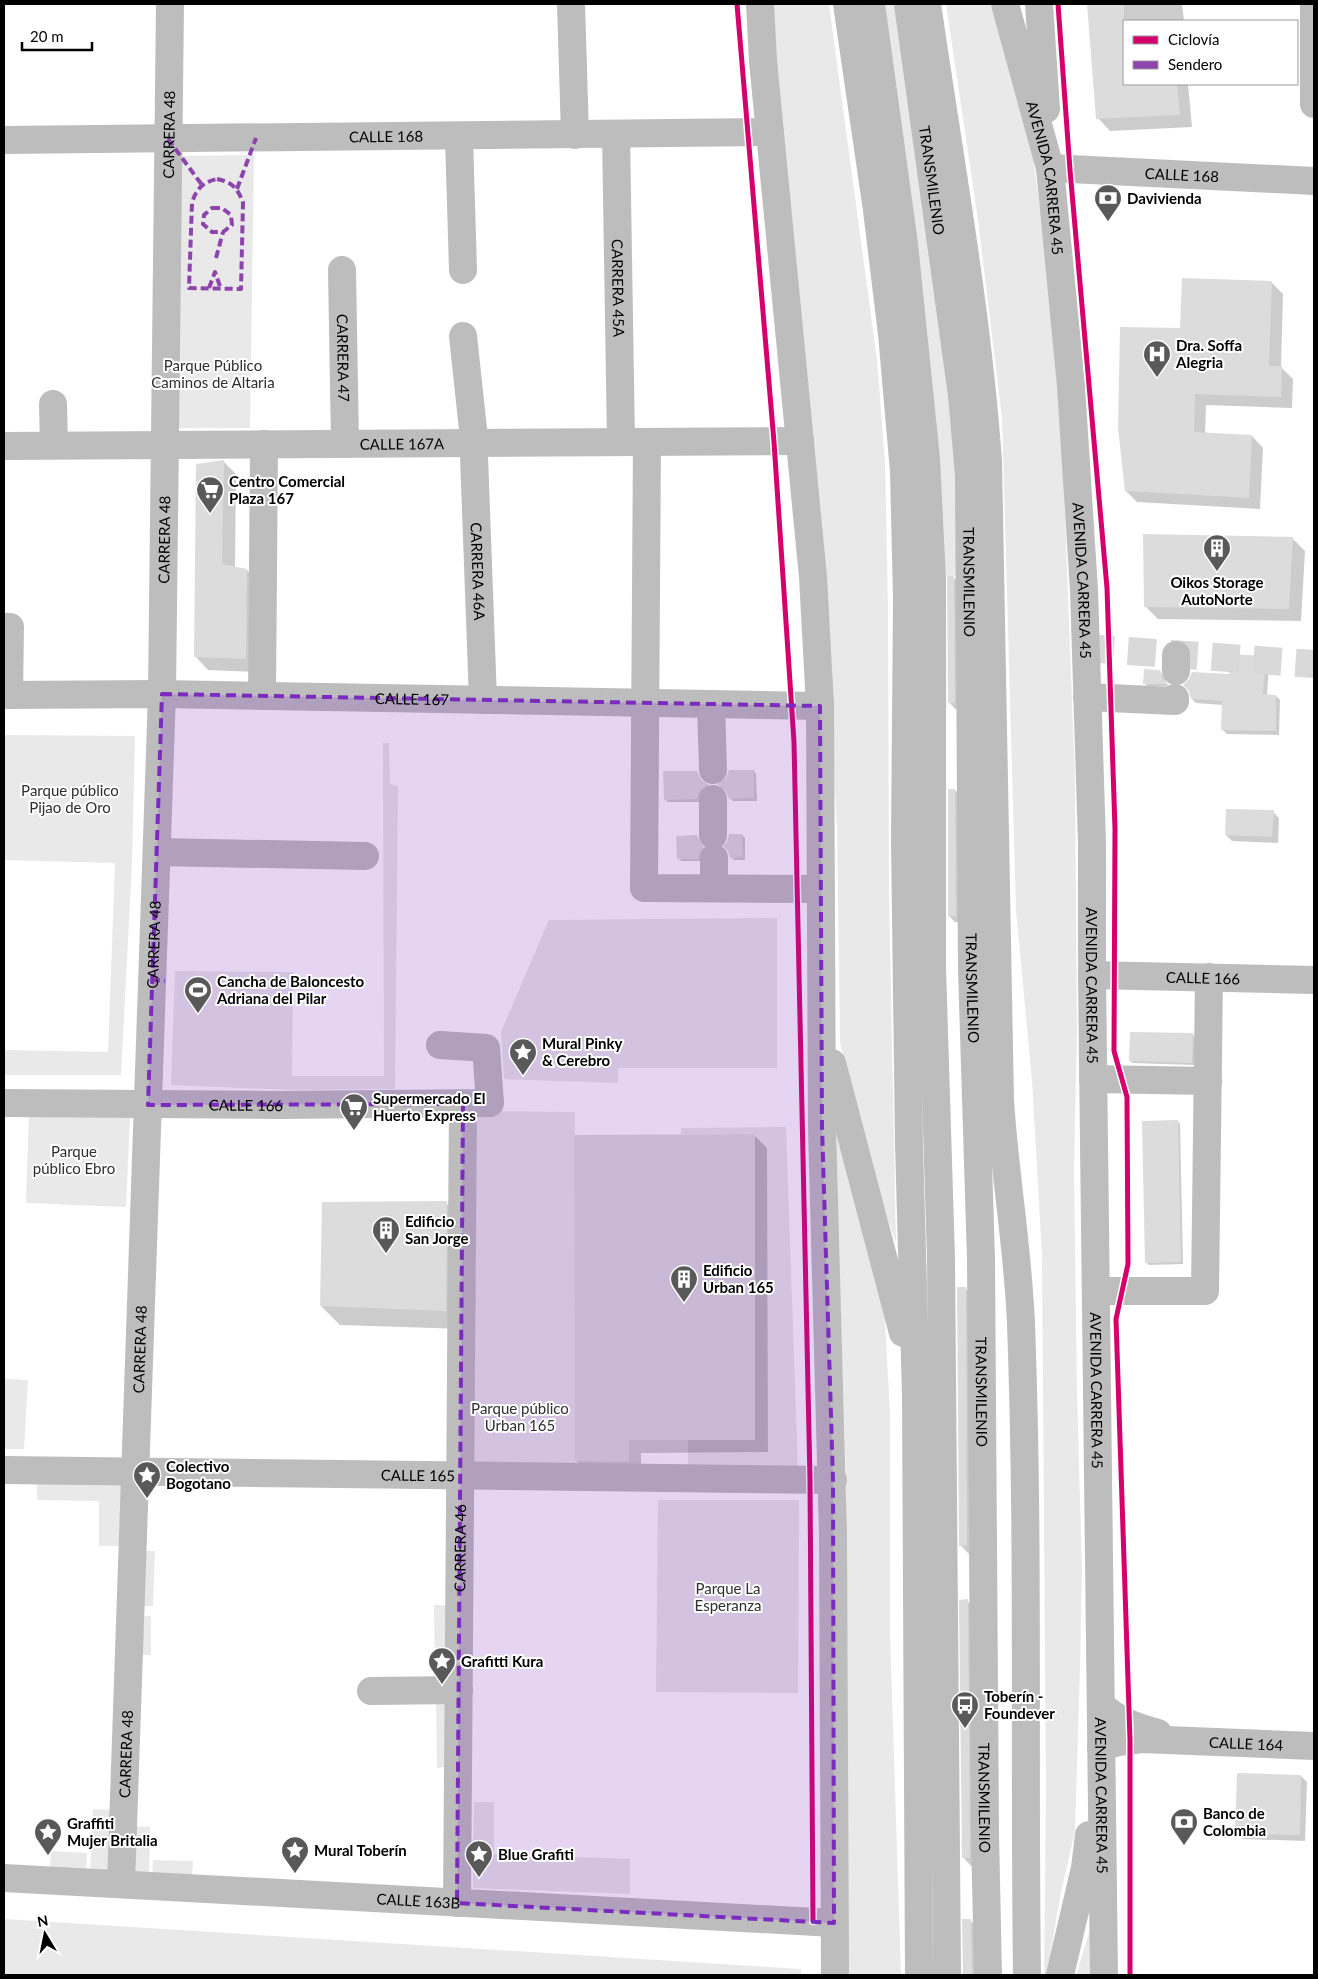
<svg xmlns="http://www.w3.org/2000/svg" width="1318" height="1979" font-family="Lato,sans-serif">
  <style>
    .green { fill: #e9e9e9 }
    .shadow { fill: #0003 }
    .building { fill: #dcdcdc }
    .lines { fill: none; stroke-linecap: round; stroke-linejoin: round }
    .minor-tunnel { stroke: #d9d9d9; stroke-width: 28; stroke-dasharray: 28 14; stroke-linecap: butt }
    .minor { stroke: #bdbdbd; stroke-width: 28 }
    .major { stroke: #bdbdbd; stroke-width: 28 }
    .highway { stroke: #bdbdbd; stroke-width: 28 }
    .quiet { stroke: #8e44ad; stroke-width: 4; stroke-dasharray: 8 4; stroke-linecap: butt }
    .cycleway-casing { stroke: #fff; stroke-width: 8 }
    .cycleway { stroke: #d6006c; stroke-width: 5 }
    .marked { fill: #7b2cbf; fill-opacity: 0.2; stroke: #7b2cbf; stroke-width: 4; stroke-dasharray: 10 6; stroke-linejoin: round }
    .labels { text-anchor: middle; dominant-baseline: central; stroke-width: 4; stroke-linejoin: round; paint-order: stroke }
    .street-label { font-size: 15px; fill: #000; stroke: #fff }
    .poi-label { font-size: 15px; font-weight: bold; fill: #000; stroke: #fff; text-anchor: start }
    .park-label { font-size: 15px; fill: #2e2e2e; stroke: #fff }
  </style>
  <rect width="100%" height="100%" fill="#fff"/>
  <g class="green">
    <path d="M 769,4 L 829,4 L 877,360 L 885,462 L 888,606 L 889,894 L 896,1243 L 866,1159 L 840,1042 L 837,829 L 823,575 Z"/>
    <path d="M 880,4 L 900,4 L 952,390 L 959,576 L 942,576 Z"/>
    <path d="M 946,4 L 990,4 L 1018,89 L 1032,150 L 1042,224 L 1061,414 L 1075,777 L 1077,1029 L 1074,1170 L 1077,1394 L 1082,1570 L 1080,1668 L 1075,1831 L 1060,1897 L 1047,1975 L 1044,1975 L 1046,1788 L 1042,1255 L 1032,1081 L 1016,910 L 1002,418 L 978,220 Z"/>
    <path d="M 254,155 L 250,428 L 174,428 L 182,156 Z"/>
    <path d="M 4,735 L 135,736 L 132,863 L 121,1075 L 4,1075 L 4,1050 L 108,1052 L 115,863 L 4,860 Z"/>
    <path d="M 383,743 L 389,743 L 390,784 L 398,786 L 395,1089 L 292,1090 L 171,1085 L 175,971 L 293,972 L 292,1076 L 384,1076 Z"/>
    <path d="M 777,918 L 777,1068 L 618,1068 L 618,1083 L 504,1079 L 501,1032 L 549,920 Z"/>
    <path d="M 468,1111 L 575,1112 L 575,1466 L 464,1471 Z"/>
    <path d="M 29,1114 L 130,1116 L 126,1207 L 26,1203 Z"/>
    <path d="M 786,1127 L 798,1472 L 688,1470 L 688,1440 L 755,1439 L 755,1134 L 681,1134 L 681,1128 Z"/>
    <path d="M 835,1132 L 876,1265 L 884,1304 L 890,1413 L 890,1634 L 901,1975 L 846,1975 L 846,1481 Z"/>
    <path d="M 4,1379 L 28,1380 L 24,1449 L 4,1449 Z"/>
    <path d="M 37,1475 L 124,1475 L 124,1546 L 99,1546 L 99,1501 L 37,1500 Z"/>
    <path d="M 658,1500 L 799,1500 L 798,1693 L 656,1692 Z"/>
    <path d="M 137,1551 L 155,1551 L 153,1606 L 135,1607 Z"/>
    <path d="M 434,1605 L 449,1605 L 449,1671 L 435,1671 Z"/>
    <path d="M 151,1616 L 151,1655 L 134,1655 L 135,1617 Z"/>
    <path d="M 436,1700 L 449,1700 L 449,1766 L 437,1768 Z"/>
    <path d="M 474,1802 L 494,1802 L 494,1854 L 630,1859 L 630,1894 L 473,1888 Z"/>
    <path d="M 93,1809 L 118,1810 L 116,1873 L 90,1872 Z"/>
    <path d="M 127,1826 L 150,1827 L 149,1874 L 125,1873 Z"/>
    <path d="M 51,1851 L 87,1853 L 86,1871 L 50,1869 Z"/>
    <path d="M 153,1860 L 193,1861 L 192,1877 L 152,1875 Z"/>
    <path d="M 4,1919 L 801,1969 L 801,1975 L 4,1975 Z"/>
    <path d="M 1090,1930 L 1090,1975 L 1076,1975 Z"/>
  </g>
  <g class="shadow">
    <path d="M 1088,4 L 1182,4 L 1184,21 L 1124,21 L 1124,84 L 1188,84 L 1192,127 L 1110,131 L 1098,118 Z"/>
    <path d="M 1272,283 L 1283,294 L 1281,367 L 1293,379 L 1292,408 L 1206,405 L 1205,434 L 1252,436 L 1263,448 L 1260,509 L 1137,502 L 1126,491 L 1181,330 Z"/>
    <path d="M 224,462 L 236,474 L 235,567 L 247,570 L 260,583 L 259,672 L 208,670 L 196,657 Z"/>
    <path d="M 1292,538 L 1305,551 L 1301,621 L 1158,619 L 1145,606 Z"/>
    <path d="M 953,577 L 960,583 L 960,709 L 955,709 L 949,702 Z"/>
    <path d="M 1265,658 L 1269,662 L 1267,696 L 1276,696 L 1280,700 L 1279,735 L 1227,734 L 1222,729 L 1223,705 L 1196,703 L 1192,699 Z"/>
    <path d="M 1160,671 L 1168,686 L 1147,686 L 1145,683 Z"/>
    <path d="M 754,771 L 756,774 L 757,801 L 733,801 L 730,798 L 728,779 Z"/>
    <path d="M 697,772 L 702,782 L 710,788 L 700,802 L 668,802 L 665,799 Z"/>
    <path d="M 955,790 L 961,797 L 962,922 L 955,922 L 949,916 Z"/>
    <path d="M 1273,812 L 1279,818 L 1278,843 L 1232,841 L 1226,835 Z"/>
    <path d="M 742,835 L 745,838 L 745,860 L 734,860 L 731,857 Z"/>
    <path d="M 697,836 L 705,851 L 701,861 L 681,861 L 678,858 Z"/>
    <path d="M 1192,1034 L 1195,1037 L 1195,1065 L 1133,1063 L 1130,1061 Z"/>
    <path d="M 1177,1121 L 1180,1124 L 1183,1264 L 1149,1265 L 1146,1262 Z"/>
    <path d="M 754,1135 L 767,1148 L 768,1452 L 641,1453 L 641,1474 L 589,1474 L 576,1461 Z"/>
    <path d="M 446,1203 L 465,1221 L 464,1329 L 340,1325 L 321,1306 Z"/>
    <path d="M 965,1288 L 975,1298 L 970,1555 L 960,1545 Z"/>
    <path d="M 967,1601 L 977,1610 L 972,1867 L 963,1857 Z"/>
    <path d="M 1301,1776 L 1307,1782 L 1305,1841 L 1243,1839 L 1237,1833 Z"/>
    <path d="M 963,1921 L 971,1921 L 980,1930 L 981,1975 L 964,1975 Z"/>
  </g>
  <g class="building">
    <path d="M 1087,4 L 1124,4 L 1124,84 L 1177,84 L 1180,115 L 1096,119 Z"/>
    <path d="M 1182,278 L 1272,281 L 1269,366 L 1282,366 L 1281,397 L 1195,394 L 1194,432 L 1252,435 L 1249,498 L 1125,491 L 1118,428 L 1120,327 L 1180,328 Z"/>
    <path d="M 224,460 L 222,564 L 247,569 L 246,659 L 194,657 L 196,464 Z"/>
    <path d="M 1143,534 L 1293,537 L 1289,609 L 1144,607 Z"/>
    <path d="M 947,576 L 954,576 L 955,703 L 948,703 Z"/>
    <path d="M 1229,654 L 1266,656 L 1263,694 L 1276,695 L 1276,731 L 1221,730 L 1222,701 L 1191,699 L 1189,691 L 1183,685 L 1189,679 L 1192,672 L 1229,674 Z"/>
    <path d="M 1144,669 L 1160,670 L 1162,678 L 1168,684 L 1143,684 Z"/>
    <path d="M 729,770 L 754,770 L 754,798 L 729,799 L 726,791 L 717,784 L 726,778 Z"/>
    <path d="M 663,771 L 697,771 L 700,779 L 709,785 L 700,791 L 697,799 L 664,800 Z"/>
    <path d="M 948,789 L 955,789 L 956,916 L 948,916 Z"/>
    <path d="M 1226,809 L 1274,810 L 1272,837 L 1225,835 Z"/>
    <path d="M 729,834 L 742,834 L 743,857 L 730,858 L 728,851 L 723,846 L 727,842 Z"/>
    <path d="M 697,835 L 699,842 L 704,847 L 700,851 L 698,859 L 677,859 L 676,836 Z"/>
    <path d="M 1130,1032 L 1193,1033 L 1192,1063 L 1129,1061 Z"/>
    <path d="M 1178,1120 L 1181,1262 L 1145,1263 L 1142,1121 Z"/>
    <path d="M 755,1134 L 755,1440 L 629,1440 L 629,1462 L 575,1461 L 574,1135 Z"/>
    <path d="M 447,1201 L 446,1311 L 320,1306 L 322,1202 Z"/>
    <path d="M 957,1287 L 966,1287 L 967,1545 L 963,1546 L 959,1546 Z"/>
    <path d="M 968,1599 L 970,1858 L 962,1858 L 959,1600 Z"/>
    <path d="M 1237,1773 L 1301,1775 L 1300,1835 L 1235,1834 Z"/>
    <path d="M 962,1919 L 971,1919 L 972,1975 L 963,1975 Z"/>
  </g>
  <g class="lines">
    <path class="minor-tunnel" d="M 1086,648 L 1314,664"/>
    <g class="minor">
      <path d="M 571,4 L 575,135"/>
      <path d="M 871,4 L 904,244 L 926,459 L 932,580 L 932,967 L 941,1258 L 947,1975"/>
      <path id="s1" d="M 908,4 L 962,395 L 969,475 L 972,969 L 981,1259 L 985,1833 L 988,1975"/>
      <path d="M 1314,4 L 1314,104"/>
      <path id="s2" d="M 616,134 L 621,442"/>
      <path d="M 459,137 L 463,270"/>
      <path id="s3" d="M 4,140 L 770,132"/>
      <path id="s4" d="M 1050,168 L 1314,181"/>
      <path id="s5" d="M 342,270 L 345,444"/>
      <path id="s6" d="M 463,336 L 473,429 L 483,700"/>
      <path d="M 53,404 L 54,445"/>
      <path d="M 647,442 L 644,888 L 821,889"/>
      <path id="s7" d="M 4,446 L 800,441"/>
      <path d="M 4,627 L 10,627 L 9,695"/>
      <path d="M 1176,671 L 1176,655"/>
      <path id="s8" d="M 4,695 L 162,694 L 820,706"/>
      <path d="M 262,696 L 264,444"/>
      <path d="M 1087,697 L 1175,701 L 1175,698"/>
      <path d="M 711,704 L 713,770"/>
      <path d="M 713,835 L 713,799"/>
      <path d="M 157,852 L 365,856"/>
      <path d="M 714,858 L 714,888"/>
      <path id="s9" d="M 1092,975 L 1314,980"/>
      <path d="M 1093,1079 L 1208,1081"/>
      <path id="s10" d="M 4,1103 L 279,1105 L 490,1103 L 486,1048 L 440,1045"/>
      <path d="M 1096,1291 L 1205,1291 L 1209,977"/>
      <path id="s11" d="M 4,1470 L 833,1480"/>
      <path d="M 371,1691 L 459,1690"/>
      <path id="s12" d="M 4,1878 L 834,1923"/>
      <path id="s13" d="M 121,1884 L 162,694 L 170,4"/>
      <path id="s14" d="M 457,1903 L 463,1104"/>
    </g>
    <g class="major">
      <path d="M 1101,1705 C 1118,1721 1136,1727 1158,1733"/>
      <path id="s15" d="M 1101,1747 L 1118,1742 L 1142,1739 L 1314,1746"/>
    </g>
    <g class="highway">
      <path d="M 760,4 L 763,61 L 813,577 L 820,706 L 822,1127 L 833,1535 L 835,1975"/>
      <path d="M 847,4 L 877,210 L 892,334 L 904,471 L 907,598 L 905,841 L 909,1144 L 916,1395 L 919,1975"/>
      <path d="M 927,4 C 949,156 977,308 988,461 L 1000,1101 C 1005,1176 1018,1249 1021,1324 C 1029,1541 1024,1758 1027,1975"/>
      <path id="s16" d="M 1005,4 L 1050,168 L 1071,386 L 1084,590 L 1092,843 L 1092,975 L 1104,1975"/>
      <path d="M 1039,4 L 1046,109"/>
      <path d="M 832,1063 L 903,1333"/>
      <path d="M 1060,1975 L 1085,1868 L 1089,1835"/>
    </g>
    <g class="quiet">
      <path d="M 168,139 L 202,185"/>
      <path d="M 217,179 C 232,182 238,188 243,203 L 241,289 L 189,288 L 192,203 C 196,189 203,182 217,179 Z"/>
      <path d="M 237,189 L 256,138"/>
      <path d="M 212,208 L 222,208 L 231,215 L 232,225 L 223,232 L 212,232 L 203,224 L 204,215 Z"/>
      <path d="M 216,258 L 223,232"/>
      <path d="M 209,288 L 215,272 L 221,289"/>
      <path d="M 152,980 L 165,981"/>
    </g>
    <g class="cycleway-casing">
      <g id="cycleway">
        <path d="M 737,4 L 774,442 L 794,742 L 810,1479 L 813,1921"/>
        <path d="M 1058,4 L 1070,170 L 1107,588 L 1115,829 L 1114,1051 L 1127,1097 L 1128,1264 L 1116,1319 L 1130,1740 L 1130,1975"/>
      </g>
    </g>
    <use href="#cycleway" class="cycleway"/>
  </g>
  <path class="marked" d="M 162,694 L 820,706 L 822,1127 L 833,1480 L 834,1923 L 457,1903 L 463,1104 L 148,1105 Z"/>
  <defs>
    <g id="bank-pin" transform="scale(1.4375)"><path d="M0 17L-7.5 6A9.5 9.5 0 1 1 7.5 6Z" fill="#595959" stroke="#fff"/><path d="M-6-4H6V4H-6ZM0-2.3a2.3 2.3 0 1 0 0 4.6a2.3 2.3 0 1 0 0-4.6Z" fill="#fff"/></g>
    <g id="hospital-pin" transform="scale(1.4375)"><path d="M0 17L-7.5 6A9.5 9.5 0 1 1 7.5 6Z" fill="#595959" stroke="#fff"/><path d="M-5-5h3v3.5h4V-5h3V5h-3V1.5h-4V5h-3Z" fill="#fff"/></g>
    <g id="supermarket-pin" transform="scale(1.4375)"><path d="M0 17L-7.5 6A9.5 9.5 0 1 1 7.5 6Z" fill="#595959" stroke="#fff"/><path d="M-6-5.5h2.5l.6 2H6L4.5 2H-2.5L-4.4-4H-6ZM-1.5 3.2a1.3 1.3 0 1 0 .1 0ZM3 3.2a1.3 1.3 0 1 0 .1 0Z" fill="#fff"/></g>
    <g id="building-pin" transform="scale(1.4375)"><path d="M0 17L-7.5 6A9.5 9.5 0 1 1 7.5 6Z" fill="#595959" stroke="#fff"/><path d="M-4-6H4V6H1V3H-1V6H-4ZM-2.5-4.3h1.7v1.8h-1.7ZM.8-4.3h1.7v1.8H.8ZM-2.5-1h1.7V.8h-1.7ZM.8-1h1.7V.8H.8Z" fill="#fff"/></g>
    <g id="stadium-pin" transform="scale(1.4375)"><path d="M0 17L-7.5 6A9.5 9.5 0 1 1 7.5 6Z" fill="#595959" stroke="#fff"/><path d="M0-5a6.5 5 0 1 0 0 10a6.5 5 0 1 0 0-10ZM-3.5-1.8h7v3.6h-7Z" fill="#fff"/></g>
    <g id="sight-pin" transform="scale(1.4375)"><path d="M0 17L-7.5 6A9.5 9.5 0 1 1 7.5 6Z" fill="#595959" stroke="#fff"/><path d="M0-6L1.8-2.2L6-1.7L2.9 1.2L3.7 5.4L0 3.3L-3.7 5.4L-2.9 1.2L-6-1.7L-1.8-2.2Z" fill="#fff"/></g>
    <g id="bus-pin" transform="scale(1.4375)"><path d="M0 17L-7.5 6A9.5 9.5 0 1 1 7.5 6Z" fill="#595959" stroke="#fff"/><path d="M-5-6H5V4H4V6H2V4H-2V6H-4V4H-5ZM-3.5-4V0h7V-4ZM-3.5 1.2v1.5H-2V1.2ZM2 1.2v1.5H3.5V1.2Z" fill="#fff"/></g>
  </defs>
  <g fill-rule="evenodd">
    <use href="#bank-pin" x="1108" y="198"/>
    <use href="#hospital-pin" x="1157" y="354"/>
    <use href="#supermarket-pin" x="210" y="490"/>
    <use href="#building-pin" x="1217" y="548"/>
    <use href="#stadium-pin" x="198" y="990"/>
    <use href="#sight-pin" x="523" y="1052"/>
    <use href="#supermarket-pin" x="354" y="1107"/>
    <use href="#building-pin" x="386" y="1230"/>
    <use href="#building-pin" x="684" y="1279"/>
    <use href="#sight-pin" x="147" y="1475"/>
    <use href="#sight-pin" x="442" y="1661"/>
    <use href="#bus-pin" x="965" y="1705"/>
    <use href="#bank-pin" x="1184" y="1822"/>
    <use href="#sight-pin" x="48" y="1832"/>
    <use href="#sight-pin" x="295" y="1850"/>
    <use href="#sight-pin" x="479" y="1854"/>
  </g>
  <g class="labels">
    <g class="street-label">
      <text stroke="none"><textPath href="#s13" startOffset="1750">CARRERA 48</textPath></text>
      <text stroke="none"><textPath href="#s3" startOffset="382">CALLE 168</textPath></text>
      <text stroke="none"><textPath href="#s4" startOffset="132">CALLE 168</textPath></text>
      <text stroke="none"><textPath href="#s16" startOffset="179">AVENIDA CARRERA 45</textPath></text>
      <text stroke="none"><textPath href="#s1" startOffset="178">TRANSMILENIO</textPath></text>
      <text stroke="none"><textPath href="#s2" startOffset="154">CARRERA 45A</textPath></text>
      <text stroke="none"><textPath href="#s5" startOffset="88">CARRERA 47</textPath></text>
      <text stroke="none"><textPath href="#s7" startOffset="398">CALLE 167A</textPath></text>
      <text stroke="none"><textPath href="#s13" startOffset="1345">CARRERA 48</textPath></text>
      <text stroke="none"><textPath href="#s6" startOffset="236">CARRERA 46A</textPath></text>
      <text stroke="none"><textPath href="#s16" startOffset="584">AVENIDA CARRERA 45</textPath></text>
      <text stroke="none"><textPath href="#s1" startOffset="582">TRANSMILENIO</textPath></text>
      <text stroke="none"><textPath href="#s8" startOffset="408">CALLE 167</textPath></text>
      <text stroke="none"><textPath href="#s13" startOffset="940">CARRERA 48</textPath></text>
      <text stroke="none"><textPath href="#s9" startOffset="111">CALLE 166</textPath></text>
      <text stroke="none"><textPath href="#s16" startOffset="989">AVENIDA CARRERA 45</textPath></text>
      <text stroke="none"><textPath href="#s1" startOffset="988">TRANSMILENIO</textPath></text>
      <text stroke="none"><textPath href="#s10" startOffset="242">CALLE 166</textPath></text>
      <text stroke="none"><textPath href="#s13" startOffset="535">CARRERA 48</textPath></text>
      <text stroke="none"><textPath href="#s16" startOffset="1394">AVENIDA CARRERA 45</textPath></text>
      <text stroke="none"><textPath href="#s1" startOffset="1392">TRANSMILENIO</textPath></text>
      <text stroke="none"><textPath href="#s11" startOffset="414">CALLE 165</textPath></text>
      <text stroke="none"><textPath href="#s14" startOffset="355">CARRERA 46</textPath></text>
      <text stroke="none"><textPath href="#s15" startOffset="146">CALLE 164</textPath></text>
      <text stroke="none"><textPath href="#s13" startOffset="130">CARRERA 48</textPath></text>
      <text stroke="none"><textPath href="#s16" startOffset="1799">AVENIDA CARRERA 45</textPath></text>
      <text stroke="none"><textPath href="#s1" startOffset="1798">TRANSMILENIO</textPath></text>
      <text stroke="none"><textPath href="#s12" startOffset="415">CALLE 163B</textPath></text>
    </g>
    <g class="poi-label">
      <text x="1127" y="198">Davivienda</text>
      <text x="1176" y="345">Dra. Soffa<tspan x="1176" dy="17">Alegria</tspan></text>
      <text x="229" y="481">Centro Comercial<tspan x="229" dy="17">Plaza 167</tspan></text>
      <text x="1217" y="582" text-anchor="middle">Oikos Storage<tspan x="1217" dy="17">AutoNorte</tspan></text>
      <text x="217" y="981">Cancha de Baloncesto<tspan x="217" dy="17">Adriana del Pilar</tspan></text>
      <text x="542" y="1043">Mural Pinky<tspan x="542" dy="17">&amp; Cerebro</tspan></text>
      <text x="373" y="1098">Supermercado El<tspan x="373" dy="17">Huerto Express</tspan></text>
      <text x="405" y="1221">Edificio<tspan x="405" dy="17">San Jorge</tspan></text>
      <text x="703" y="1270">Edificio<tspan x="703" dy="17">Urban 165</tspan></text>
      <text x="166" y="1466">Colectivo<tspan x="166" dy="17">Bogotano</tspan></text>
      <text x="461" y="1661">Grafitti Kura</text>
      <text x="984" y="1696">Toberín -<tspan x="984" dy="17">Foundever</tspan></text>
      <text x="1203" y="1813">Banco de<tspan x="1203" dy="17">Colombia</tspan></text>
      <text x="67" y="1823">Graffiti<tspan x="67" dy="17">Mujer Britalia</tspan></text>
      <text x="314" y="1850">Mural Toberín</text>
      <text x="498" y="1854">Blue Grafiti</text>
    </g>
    <g class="park-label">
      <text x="213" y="365">Parque Público<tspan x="213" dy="17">Caminos de Altaria</tspan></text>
      <text x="70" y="790">Parque público<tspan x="70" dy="17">Pijao de Oro</tspan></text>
      <text x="74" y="1151">Parque<tspan x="74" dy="17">público Ebro</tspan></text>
      <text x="520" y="1408">Parque público<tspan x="520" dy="17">Urban 165</tspan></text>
      <text x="728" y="1588">Parque La<tspan x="728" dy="17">Esperanza</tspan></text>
    </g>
  </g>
  <rect width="1318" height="1979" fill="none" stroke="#000000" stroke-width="10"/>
  <rect x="1123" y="20" width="175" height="65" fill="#ffffff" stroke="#999999"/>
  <rect x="1133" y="36" width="25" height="8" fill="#d6006c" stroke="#999999"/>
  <text x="1168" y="45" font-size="15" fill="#000000">Ciclovía</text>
  <rect x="1133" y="61" width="25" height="8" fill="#8e44ad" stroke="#999999"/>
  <text x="1168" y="70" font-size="15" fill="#000000">Sendero</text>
  <g transform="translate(45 1934) rotate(350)" stroke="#ffffff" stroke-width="4" paint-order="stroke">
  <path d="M0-4L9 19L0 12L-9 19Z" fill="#000000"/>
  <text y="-8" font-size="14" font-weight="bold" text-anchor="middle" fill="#000000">N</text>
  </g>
  <path d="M22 42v8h70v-8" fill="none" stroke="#000000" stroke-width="2.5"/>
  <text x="30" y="42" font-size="15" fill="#000000" stroke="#ffffff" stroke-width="4" paint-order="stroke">20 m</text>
</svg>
